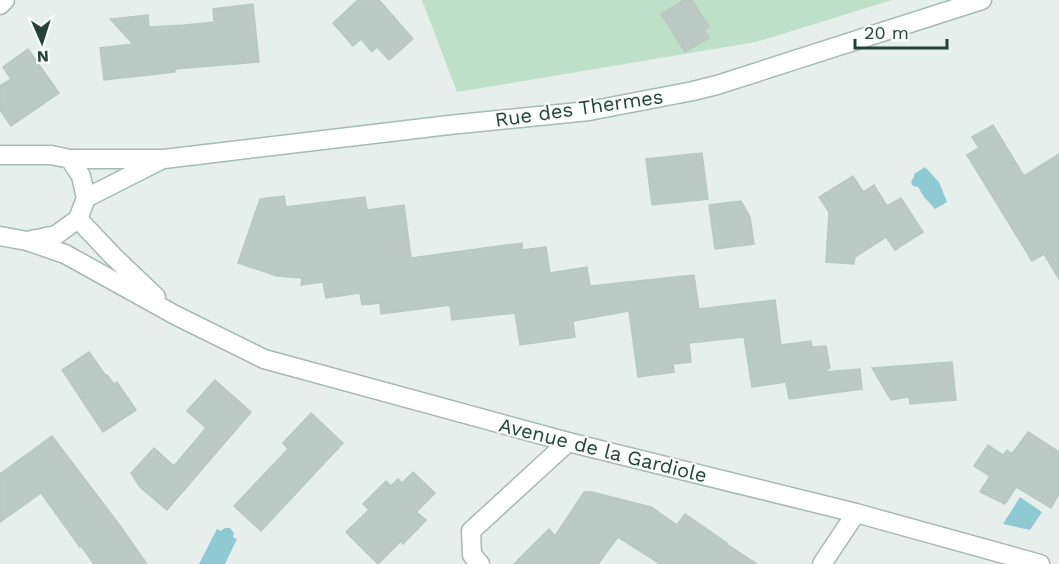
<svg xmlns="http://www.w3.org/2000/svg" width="1059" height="564" font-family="'Work Sans',sans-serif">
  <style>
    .green { fill: #bfe0c8 }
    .water { fill: #8ec9d4 }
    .building { fill: #bbcac4; stroke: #b8c9c2; stroke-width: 1.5 }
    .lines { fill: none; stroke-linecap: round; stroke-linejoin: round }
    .minor-casing { stroke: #a8b8b2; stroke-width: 21 }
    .secondary-casing { stroke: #a4bbb3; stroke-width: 21 }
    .minor { stroke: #fff; stroke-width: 18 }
    .secondary { stroke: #fff; stroke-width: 18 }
    .labels { text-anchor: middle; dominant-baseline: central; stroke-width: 4.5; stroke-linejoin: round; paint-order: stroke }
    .street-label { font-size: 20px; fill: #24423a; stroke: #f7fbf9 }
  </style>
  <rect width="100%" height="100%" fill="#e6efeb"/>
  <path class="green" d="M 422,0 L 892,0 L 756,42 L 457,92 Z"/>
  <g class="water">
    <path d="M 925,167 L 939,182 L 947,202 L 935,209 L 924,197 L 918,187 L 913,186 L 911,182 L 914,176 L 914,174 Z"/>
    <path d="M 1020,497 L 1042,512 L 1030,530 L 1003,524 Z"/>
    <path d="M 225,528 L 230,528 L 234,533 L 233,537 L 237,539 L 225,564 L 199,564 L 217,529 L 221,531 Z"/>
  </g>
  <g class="building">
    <path d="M 358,0 L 379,0 L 413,39 L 389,60 L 377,47 L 372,52 L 361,39 L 353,46 L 333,23 Z"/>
    <path d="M 684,0 L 692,0 L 709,27 L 704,30 L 709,38 L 685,52 L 661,14 Z"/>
    <path d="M 253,4 L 259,62 L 175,69 L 175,72 L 104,80 L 100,48 L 133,44 L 110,19 L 148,15 L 149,27 L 185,25 L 214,22 L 213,9 Z"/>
    <path d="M 28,49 L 59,93 L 11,126 L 0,110 L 0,86 L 11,79 L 3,67 Z"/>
    <path d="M 993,125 L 1024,176 L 1059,154 L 1059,279 L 1044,254 L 1032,261 L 967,155 L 979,148 L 972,137 Z"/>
    <path d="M 702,153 L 708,199 L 652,205 L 646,159 Z"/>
    <path d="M 853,176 L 863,192 L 874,185 L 887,206 L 901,198 L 923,232 L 895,250 L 886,237 L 855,257 L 854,264 L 826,262 L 829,212 L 819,197 Z"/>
    <path d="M 284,196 L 286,207 L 365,197 L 367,210 L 404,205 L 411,258 L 522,243 L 522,250 L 546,247 L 550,273 L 587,267 L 590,286 L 694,275 L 699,309 L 775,300 L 781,345 L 811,341 L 812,347 L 826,346 L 830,368 L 823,372 L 860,369 L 862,389 L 789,399 L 786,382 L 752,387 L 744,337 L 689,343 L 691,362 L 673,364 L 674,372 L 638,377 L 629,311 L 573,321 L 575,337 L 520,345 L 515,313 L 452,320 L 450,305 L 381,314 L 380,303 L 362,305 L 360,293 L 326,298 L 323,282 L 301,285 L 302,278 L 277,276 L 238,263 L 260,199 Z"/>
    <path d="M 741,201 L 750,217 L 754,244 L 715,249 L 709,205 Z"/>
    <path d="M 89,352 L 106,376 L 107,375 L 114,384 L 117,382 L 136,410 L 103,432 L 62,370 Z"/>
    <path d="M 952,362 L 956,400 L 910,404 L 909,397 L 891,400 L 872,368 Z"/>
    <path d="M 215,380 L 251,412 L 167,510 L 140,487 L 131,473 L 154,448 L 174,466 L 206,428 L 187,411 Z"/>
    <path d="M 311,413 L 343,443 L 261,531 L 234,506 L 288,449 L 283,443 Z"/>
    <path d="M 1028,432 L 1059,452 L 1059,494 L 1051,508 L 1016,487 L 1005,504 L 980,492 L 990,476 L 974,466 L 988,445 L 1003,455 L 1007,450 L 1012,454 Z"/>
    <path d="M 52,436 L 118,523 L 147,564 L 94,564 L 81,546 L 80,547 L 41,493 L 0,522 L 0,474 Z"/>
    <path d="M 413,472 L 435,493 L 416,512 L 426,520 L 403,544 L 401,541 L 378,564 L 346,532 L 369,510 L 363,504 L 386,481 L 391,486 L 398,479 L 402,483 Z"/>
    <path d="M 584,492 L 592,492 L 651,507 L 677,525 L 685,514 L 727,543 L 726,544 L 757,564 L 660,564 L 618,537 L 598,564 L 514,564 L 549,529 L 555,536 Z"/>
  </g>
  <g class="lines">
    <g class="minor-casing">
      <g id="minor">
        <path d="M 0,5 L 5,0"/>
        <path d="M 78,219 L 113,256 L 156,297"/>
        <path d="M 27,241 L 65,254 L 175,315 L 264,359 L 568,442 L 856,513 L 1040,564"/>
        <path d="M 480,564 L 472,555 L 471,531 L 568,442"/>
        <path d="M 822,564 L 856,513"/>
      </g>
    </g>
    <g class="secondary-casing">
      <g id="secondary">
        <path d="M 0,155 L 51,155 L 70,159 L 81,176 L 86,198 L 78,219 L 56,235 L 27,241 L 0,236"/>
        <path d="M 70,159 L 164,159 L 449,125 L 589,111 L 693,91 L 717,85 L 982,0"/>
        <path d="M 86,198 L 159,161"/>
      </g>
    </g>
    <use href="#minor" class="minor"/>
    <use href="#secondary" class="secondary"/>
  </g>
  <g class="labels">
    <g class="street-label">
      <text transform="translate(579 108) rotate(-8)">Rue des Thermes</text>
      <text transform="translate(603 450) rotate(14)">Avenue de la Gardiole</text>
    </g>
  </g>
  <g transform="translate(42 42) rotate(177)" stroke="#f7fbf9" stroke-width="4.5" paint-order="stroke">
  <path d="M0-4.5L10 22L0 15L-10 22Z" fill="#24423a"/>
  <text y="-9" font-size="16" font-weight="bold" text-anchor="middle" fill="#24423a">N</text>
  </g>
  <path d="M855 39v9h92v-9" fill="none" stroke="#24423a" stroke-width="3"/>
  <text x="864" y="39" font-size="18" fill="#24423a" stroke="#f7fbf9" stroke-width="4.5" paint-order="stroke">20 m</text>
</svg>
